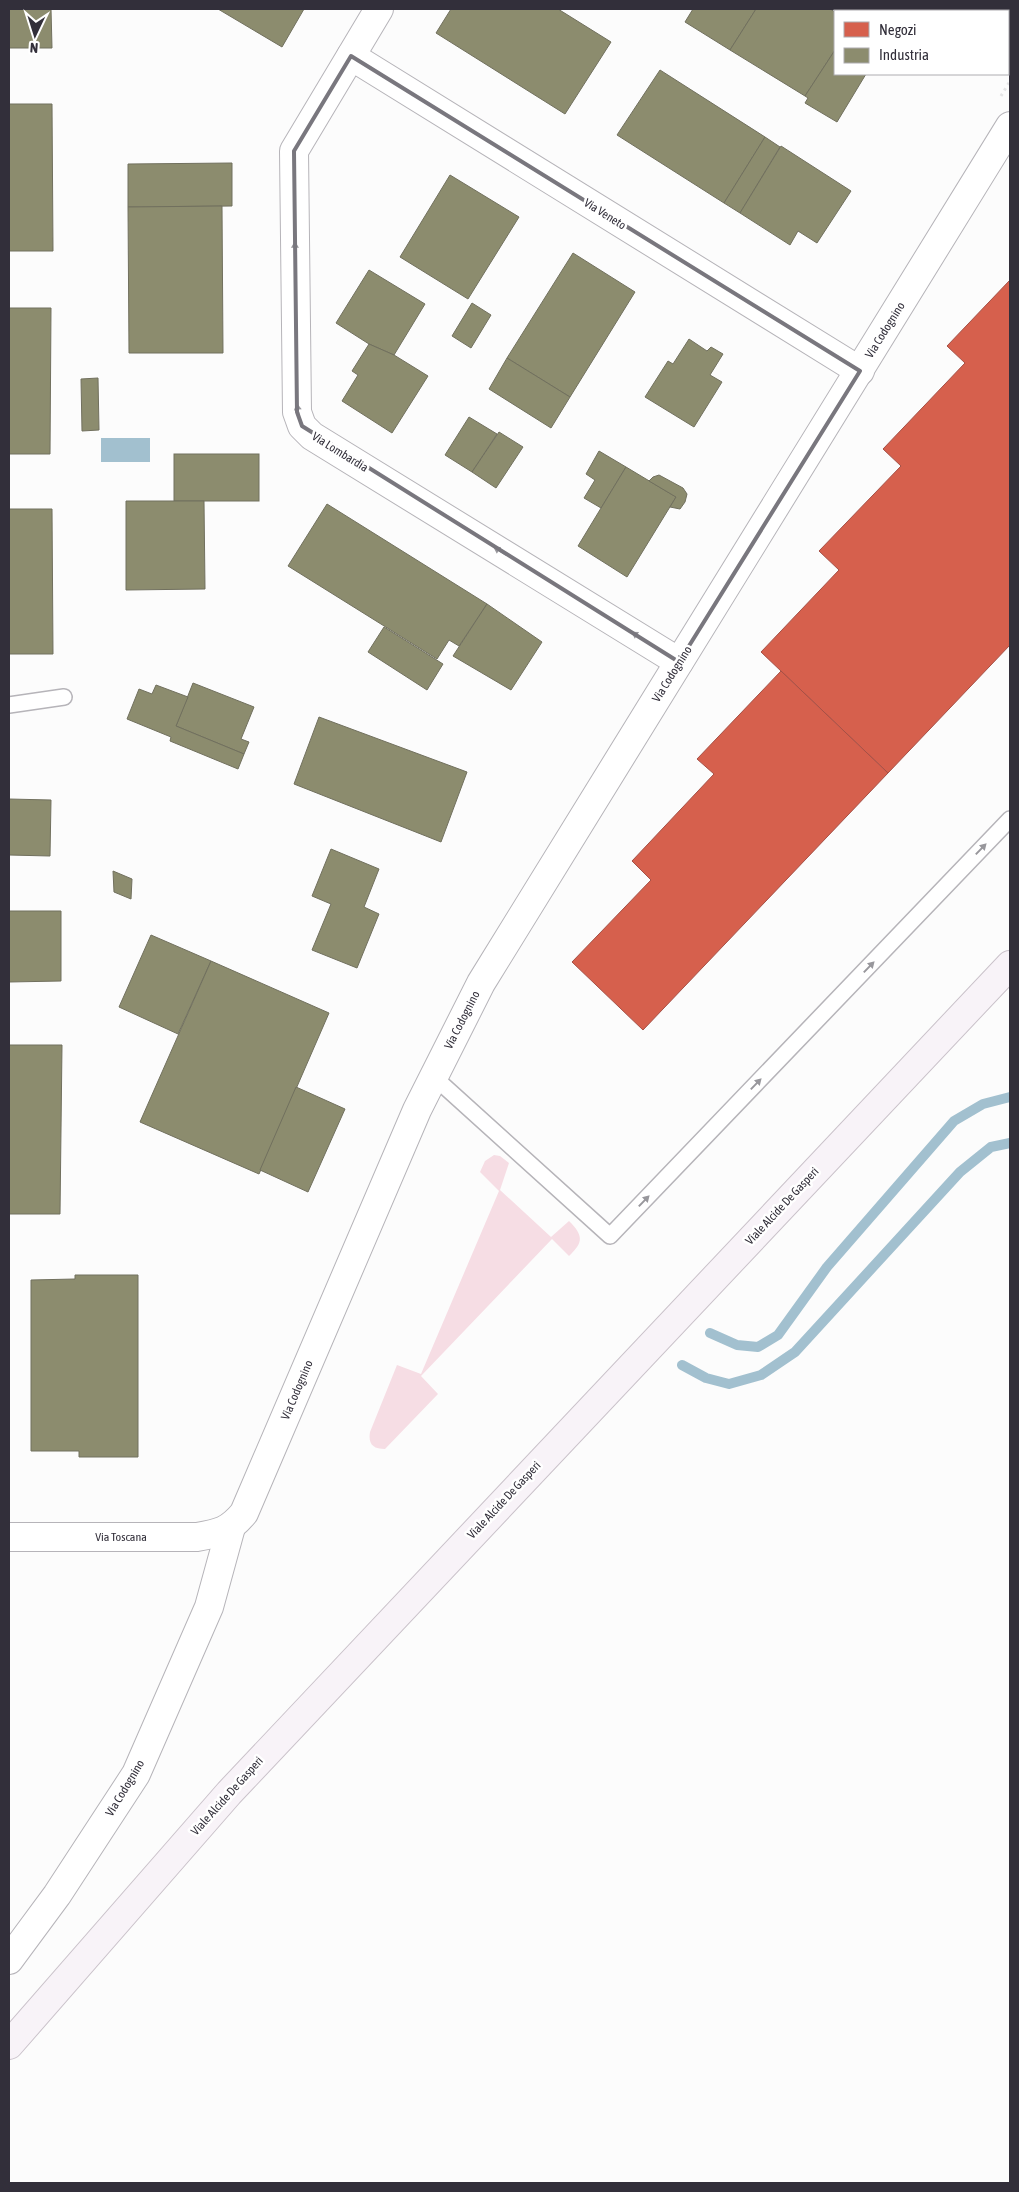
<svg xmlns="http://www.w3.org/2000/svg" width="1019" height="2192" font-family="'Asap Condensed',sans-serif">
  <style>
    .green { fill: #f6dde4 }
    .water { fill: #a2c0cf }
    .shops { fill: #d6604d; stroke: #a55147 }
    .industry { fill: #8c8c6e; stroke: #71705e }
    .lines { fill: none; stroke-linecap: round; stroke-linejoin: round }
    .stream { stroke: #a2c0cf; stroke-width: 10 }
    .service-casing { stroke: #b6b4b9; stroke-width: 18 }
    .minor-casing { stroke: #b6b4b9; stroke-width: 30 }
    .tertiary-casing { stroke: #b6b4b9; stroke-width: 30 }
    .primary-casing { stroke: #cac2ca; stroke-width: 30 }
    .path { stroke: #e5e5e6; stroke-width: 3; stroke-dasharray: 2.5 4; stroke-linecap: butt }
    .service { stroke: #fff; stroke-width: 15 }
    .minor { stroke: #fff; stroke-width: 28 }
    .tertiary { stroke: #fff; stroke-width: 28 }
    .primary { stroke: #f8f3f8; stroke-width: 28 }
    .oneway { fill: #98979c }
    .marked { fill: none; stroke: #79777e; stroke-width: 4; stroke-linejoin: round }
    .labels { text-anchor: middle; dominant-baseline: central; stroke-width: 5; stroke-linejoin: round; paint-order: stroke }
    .street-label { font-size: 12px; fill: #322f3a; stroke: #fff }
  </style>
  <rect width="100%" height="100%" fill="#fcfcfc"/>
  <path class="green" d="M 494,1155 L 500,1156 L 509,1163 L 500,1190 L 551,1237 L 569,1221 C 583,1235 584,1242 569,1256 L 552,1239 L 421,1376 L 438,1394 L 385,1449 C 373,1449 368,1444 370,1432 L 397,1365 L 421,1374 L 499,1191 L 480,1172 L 485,1161 Z"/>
  <rect class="water" x="101" y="438" width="49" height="24"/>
  <g class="shops">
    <path d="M 1010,280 L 1010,645 L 888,773 L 761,652 L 839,570 L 819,551 L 901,466 L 883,449 L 965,363 L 947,346 Z"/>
    <path d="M 781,671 L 888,773 L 643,1030 L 572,962 L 651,880 L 632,861 L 714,774 L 697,759 Z"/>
  </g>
  <g class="industry">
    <path d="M 9,9 L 51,9 L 52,48 L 9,48 Z"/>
    <path d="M 218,9 L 304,9 L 282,47 Z"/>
    <path d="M 451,9 L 558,9 L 611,42 L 565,114 L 436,33 Z"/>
    <path d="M 693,9 L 756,9 L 730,50 L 685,22 Z"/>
    <path d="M 756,9 L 830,9 L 835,12 L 835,50 L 805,96 L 730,50 Z"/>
    <path d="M 935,9 L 984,9 L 982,11 L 939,11 Z"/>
    <path d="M 835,50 L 835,74 L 866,74 L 837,122 L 805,103 L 808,98 L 805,96 Z"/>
    <path d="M 660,70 L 765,137 L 724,203 L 617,135 Z"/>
    <path d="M 9,104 L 52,104 L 53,251 L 9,251 Z"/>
    <path d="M 765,137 L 780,147 L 740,213 L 724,203 Z"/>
    <path d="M 781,146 L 851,191 L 817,243 L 798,231 L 790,245 L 740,213 Z"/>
    <path d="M 232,163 L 232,206 L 128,207 L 128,164 Z"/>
    <path d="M 450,175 L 519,217 L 468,299 L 400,257 Z"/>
    <path d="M 222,206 L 223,353 L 129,353 L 128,207 Z"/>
    <path d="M 573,253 L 635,292 L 570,397 L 507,358 Z"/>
    <path d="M 369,270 L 425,304 L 394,355 L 369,344 L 336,323 Z"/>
    <path d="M 472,303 L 491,315 L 471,348 L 452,336 Z"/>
    <path d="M 9,308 L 51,308 L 50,454 L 9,454 Z"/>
    <path d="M 689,339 L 707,351 L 711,347 L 723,354 L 710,375 L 722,382 L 694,427 L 645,397 L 668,361 L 673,364 Z"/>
    <path d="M 369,344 L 394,355 L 428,376 L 392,433 L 342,401 L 358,375 L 352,371 Z"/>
    <path d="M 507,358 L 570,397 L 551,428 L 489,389 Z"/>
    <path d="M 98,378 L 99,430 L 82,431 L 81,379 Z"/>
    <path d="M 469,417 L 497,434 L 472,472 L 445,455 Z"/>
    <path d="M 499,432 L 523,447 L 496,488 L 472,472 Z"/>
    <path d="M 599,451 L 626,467 L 601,508 L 584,498 L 595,480 L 586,474 Z"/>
    <rect x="174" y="454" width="85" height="47"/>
    <path d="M 626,467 L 676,497 L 627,577 L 578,546 Z"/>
    <path d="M 659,475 L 683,488 L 687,494 L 685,502 L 680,509 L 670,507 L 676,497 L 649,481 L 653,477 Z"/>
    <path d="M 126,501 L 204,501 L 205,589 L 126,590 Z"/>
    <path d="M 327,504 L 487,604 L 459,646 L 449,640 L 437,659 L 288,566 Z"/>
    <path d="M 9,509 L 52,509 L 53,654 L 9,654 Z"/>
    <path d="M 487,604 L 542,642 L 511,690 L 453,656 Z"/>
    <path d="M 384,627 L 443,664 L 427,690 L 368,652 Z"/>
    <path d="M 193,683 L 254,707 L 241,739 L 249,742 L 244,754 L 176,726 Z"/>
    <path d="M 156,685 L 188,697 L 176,726 L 244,754 L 238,769 L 170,741 L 171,737 L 127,719 L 139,689 L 152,694 Z"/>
    <path d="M 319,717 L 467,772 L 441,842 L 294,784 Z"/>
    <path d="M 9,799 L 51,800 L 50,856 L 9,855 Z"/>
    <path d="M 331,849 L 379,869 L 364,907 L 379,914 L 357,968 L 312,950 L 331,904 L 312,896 Z"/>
    <path d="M 113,871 L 132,879 L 131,899 L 114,892 Z"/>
    <path d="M 9,911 L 61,911 L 61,981 L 9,982 Z"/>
    <path d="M 151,935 L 211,961 L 178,1034 L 119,1007 Z"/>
    <path d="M 211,961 L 329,1013 L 259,1174 L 140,1122 Z"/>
    <path d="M 9,1045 L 62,1045 L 60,1214 L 9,1214 Z"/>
    <path d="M 296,1087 L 345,1109 L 308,1192 L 260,1170 Z"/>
    <path d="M 75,1275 L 138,1275 L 138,1457 L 79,1457 L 79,1451 L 31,1451 L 31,1280 L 75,1279 Z"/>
  </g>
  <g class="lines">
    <g class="stream">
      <path d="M 710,1333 L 737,1345 L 758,1347 L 778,1335 L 827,1267 L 954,1121 L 983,1104 L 1010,1097"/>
      <path d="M 682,1365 L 706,1378 L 729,1384 L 761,1375 L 795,1352 L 960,1172 L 991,1147 L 1010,1143"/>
    </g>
    <g class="service-casing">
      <g id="service">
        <path d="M 9,705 L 64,697"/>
        <path d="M 433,1076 L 610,1236 L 1010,819"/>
      </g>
    </g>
    <g class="minor-casing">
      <g id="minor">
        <path d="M 379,9 L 294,151 L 297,412 L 302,426 L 312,436 L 679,662"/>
        <path d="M 351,56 L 860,371"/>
        <path d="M 9,1960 L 57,1895 L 136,1774 L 209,1607 L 231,1527"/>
      </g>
    </g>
    <g class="tertiary-casing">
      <path id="tertiary" d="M 9,1537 L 197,1537 C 220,1533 229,1531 244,1513 L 417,1110 L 481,983 L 1010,126"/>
    </g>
    <g class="primary-casing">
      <path id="primary" d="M 9,2045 L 229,1793 L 1010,965"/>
    </g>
    <path class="path" d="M 1001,96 L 1010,81"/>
    <use href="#service" class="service"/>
    <use href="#minor" class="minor"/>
    <use href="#tertiary" class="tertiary"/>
    <use href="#primary" class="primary"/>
  </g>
  <defs><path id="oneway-solid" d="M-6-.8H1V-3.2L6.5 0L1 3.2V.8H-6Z" transform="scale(1.25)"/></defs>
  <g class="oneway">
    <use href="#oneway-solid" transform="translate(295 249) rotate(-91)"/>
    <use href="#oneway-solid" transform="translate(298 411) rotate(-99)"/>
    <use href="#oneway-solid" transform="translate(500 551) rotate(-148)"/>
    <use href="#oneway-solid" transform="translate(638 636) rotate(-148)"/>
    <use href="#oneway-solid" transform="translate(981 849) rotate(-46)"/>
    <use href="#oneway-solid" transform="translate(869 967) rotate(-46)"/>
    <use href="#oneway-solid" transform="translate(756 1084) rotate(-46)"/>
    <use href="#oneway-solid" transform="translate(644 1201) rotate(-46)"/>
  </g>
  <path class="marked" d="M 351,56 L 860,371 L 679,662 L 302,426 L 297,412 L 294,151 Z"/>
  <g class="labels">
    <g class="street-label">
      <text transform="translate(605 214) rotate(32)">Via Veneto</text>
      <text transform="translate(885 330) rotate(-58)">Via Codognino</text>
      <text transform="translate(340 452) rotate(32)">Via Lombardia</text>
      <text transform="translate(672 674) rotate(-58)">Via Codognino</text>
      <text transform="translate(462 1020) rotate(-63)">Via Codognino</text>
      <text transform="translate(782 1206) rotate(-47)">Viale Alcide De Gasperi</text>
      <text transform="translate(297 1390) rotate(-67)">Via Codognino</text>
      <text transform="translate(504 1500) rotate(-47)">Viale Alcide De Gasperi</text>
      <text x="121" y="1537">Via Toscana</text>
      <text transform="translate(125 1788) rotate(-59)">Via Codognino</text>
      <text transform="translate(227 1796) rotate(-48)">Viale Alcide De Gasperi</text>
    </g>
  </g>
  <rect width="1019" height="2192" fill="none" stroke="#322f3a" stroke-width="20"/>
  <rect x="834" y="10" width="175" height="65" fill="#ffffff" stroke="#adacb0"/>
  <rect x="844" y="22" width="25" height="15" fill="#d6604d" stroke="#adacb0"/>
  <text x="879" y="35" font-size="15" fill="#322f3a">Negozi</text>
  <rect x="844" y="48" width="25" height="15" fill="#8c8c6e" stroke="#adacb0"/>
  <text x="879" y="60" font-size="15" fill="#322f3a">Industria</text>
  <g transform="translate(35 35) rotate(184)" stroke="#ffffff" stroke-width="4" paint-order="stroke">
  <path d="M0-4L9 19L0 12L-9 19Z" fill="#322f3a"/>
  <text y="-8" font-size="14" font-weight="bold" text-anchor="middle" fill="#322f3a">N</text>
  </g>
</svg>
